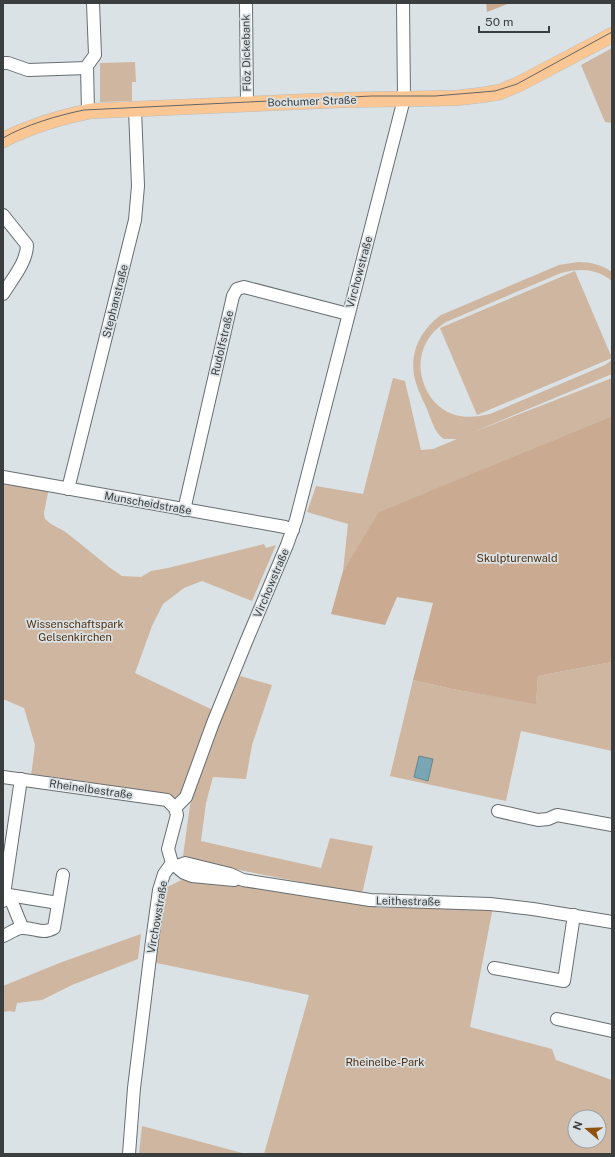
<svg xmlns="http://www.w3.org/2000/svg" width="615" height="1157" font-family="'Public Sans',sans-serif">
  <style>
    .green { fill: #cfb6a0; fill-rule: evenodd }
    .forest { fill: #caab91 }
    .water { fill: #7aa5b4; stroke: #678691 }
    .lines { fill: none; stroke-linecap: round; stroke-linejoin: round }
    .minor-casing { stroke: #686e70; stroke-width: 14 }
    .major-casing { stroke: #bcbdbe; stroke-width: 16 }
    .minor { stroke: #fff; stroke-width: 12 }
    .major { stroke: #fac794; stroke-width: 15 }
    .tram { stroke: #626667; stroke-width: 1 }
    .labels { text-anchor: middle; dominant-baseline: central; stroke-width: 3.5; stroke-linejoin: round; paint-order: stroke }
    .street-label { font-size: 11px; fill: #3b3e3f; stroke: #dbe2e5 }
    .park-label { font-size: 11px; fill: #4f2f0f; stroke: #dbe2e5 }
  </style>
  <rect width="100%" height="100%" fill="#dbe2e5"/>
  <g class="green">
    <path d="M 612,48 L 612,123 L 605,122 L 581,65 Z"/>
    <path d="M 135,62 L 136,82 L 132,82 L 132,101 L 100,102 L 100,63 Z"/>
    <path d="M 578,262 C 591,262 602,265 612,272 L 612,281 C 596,268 580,268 561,273 L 446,322 C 419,339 413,369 430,396 C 436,406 448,414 460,416 C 470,418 480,416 490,414 L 605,365 L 612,360 L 612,374 L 471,433 L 612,378 L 612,416 L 380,512 L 343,571 L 348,524 L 307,512 L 316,486 L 363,494 L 393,378 L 405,381 L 421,450 L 433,449 L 457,439 L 444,439 L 439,435 C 433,427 430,416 426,407 C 421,396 416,386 414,375 C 410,350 422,329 441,315 L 559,265 Z"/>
    <path d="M 575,271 L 612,358 L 477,415 L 440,328 Z"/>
    <path d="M 3,480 L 49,488 L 44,513 L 45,519 L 51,524 L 64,531 L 77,541 L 109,567 L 122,576 L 141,577 L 151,571 L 168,568 L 264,544 L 266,548 L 276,545 L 252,601 L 202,581 L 184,588 L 163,604 L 152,626 L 135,673 L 215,711 L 191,781 L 176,802 L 31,776 L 35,745 L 24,708 L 3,699 Z"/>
    <path d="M 612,662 L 612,751 L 521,731 L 506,801 L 390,776 L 413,680 L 452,689 L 536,703 L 538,676 Z"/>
    <path d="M 240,676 L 272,685 L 252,745 L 246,779 L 213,777 L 206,803 L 201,841 L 321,868 L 330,838 L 373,846 L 362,894 L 234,869 L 183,856 L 190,805 L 216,731 Z"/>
    <path d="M 184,879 L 237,884 L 381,908 L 493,907 L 470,1027 L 552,1049 L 556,1060 L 612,1080 L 612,1154 L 264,1154 L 309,995 L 152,962 L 167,887 ZM 575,1117 L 599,1117 L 599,1141 L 575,1141 Z"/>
    <path d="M 141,934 L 138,959 L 72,985 L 42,1000 L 17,1003 L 15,1012 L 9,1011 L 3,1012 L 3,986 L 62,962 Z"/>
    <path d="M 142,1126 L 246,1154 L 139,1154 Z"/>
  </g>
  <g class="forest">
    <path d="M 486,3 L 510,3 L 487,12 Z"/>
    <path d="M 612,416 L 612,662 L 538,676 L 536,704 L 452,689 L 413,680 L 433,603 L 397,597 L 385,625 L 331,614 L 343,571 L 379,512 Z"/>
  </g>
  <path class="water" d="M 419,756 L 433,759 L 428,781 L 414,777 Z"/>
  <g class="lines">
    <g class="minor-casing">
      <g id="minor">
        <path d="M 246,3 L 247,104"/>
        <path d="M 3,63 L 8,63 L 28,70 L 87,68"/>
        <path d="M 88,112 L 87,66 L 95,55 L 93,3"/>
        <path d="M 3,215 L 27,245 C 27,262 12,279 3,294"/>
        <path d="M 3,477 L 285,527 L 293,530"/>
        <path d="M 68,489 L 135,220 L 138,186 L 135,109"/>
        <path d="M 184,510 L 233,296 L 237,289 L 244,287 L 348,314"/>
        <path d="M 3,777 L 167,800 L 175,808 L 177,815 L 168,849 L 172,863"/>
        <path d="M 175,808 L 186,797 L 213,723 L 246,642 L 287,545 L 296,520 L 404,99 L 403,3"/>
        <path d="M 498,811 L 538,820 L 548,819 L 557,815 L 612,825"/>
        <path d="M 172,863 L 184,873 L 192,876 L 234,880"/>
        <path d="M 177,866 L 185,863 L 230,874 L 243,880 L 370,900 L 490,904 L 533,909 L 612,922"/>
        <path d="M 4,894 L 9,895 L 22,927"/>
        <path d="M 9,895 L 58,903"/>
        <path d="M 3,901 L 21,779"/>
        <path d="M 3,936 C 9,934 17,927 23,928 C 37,928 41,935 54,928 L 63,875"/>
        <path d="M 494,968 L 564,981 L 574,915"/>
        <path d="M 557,1019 L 612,1031"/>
        <path d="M 129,1154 L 134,1088 L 152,941 L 159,890 L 164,874 L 172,863"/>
      </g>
    </g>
    <g class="major-casing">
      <path id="major" d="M 3,140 C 31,126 61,117 91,111 L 340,100 L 456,98 L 482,95 L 500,92 L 519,84 L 612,35"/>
    </g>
    <use href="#minor" class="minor"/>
    <use href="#major" class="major"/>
    <path class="tram" d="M 3,138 C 25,125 59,115 84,110 L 372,96 L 435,96 L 495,91 L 517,84 L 612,32"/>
  </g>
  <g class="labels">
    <g class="street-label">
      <text transform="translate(246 53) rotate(-91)">Flöz Dickebank</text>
      <text transform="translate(312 101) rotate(-2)">Bochumer Straße</text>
      <text transform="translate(359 272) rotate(-75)">Virchowstraße</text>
      <text transform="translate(115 301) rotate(-76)">Stephanstraße</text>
      <text transform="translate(222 343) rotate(-77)">Rudolfstraße</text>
      <text transform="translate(148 503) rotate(10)">Munscheidstraße</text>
      <text transform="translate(271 583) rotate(-67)">Virchowstraße</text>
      <text transform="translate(91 789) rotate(8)">Rheinelbestraße</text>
      <text transform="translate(408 901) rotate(1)">Leithestraße</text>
      <text transform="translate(157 917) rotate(-80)">Virchowstraße</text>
    </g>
    <g class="park-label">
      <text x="517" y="558">Skulpturenwald</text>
      <text x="75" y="624">Wissenschaftspark<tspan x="75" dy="13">Gelsenkirchen</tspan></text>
      <text x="385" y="1062">Rheinelbe-Park</text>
    </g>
  </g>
  <rect width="615" height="1157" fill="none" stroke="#3b3e3f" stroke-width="8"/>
  <g transform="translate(587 1129) rotate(289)"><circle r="19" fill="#dbe2e5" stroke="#9ba0a3"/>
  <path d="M0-3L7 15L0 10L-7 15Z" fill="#8d520f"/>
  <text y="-6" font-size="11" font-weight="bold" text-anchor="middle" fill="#3b3e3f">N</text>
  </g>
  <path d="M479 26v6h70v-6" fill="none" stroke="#3b3e3f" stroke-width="2"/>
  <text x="485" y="26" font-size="12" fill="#3b3e3f" stroke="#dbe2e5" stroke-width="3" paint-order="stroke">50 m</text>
</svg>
